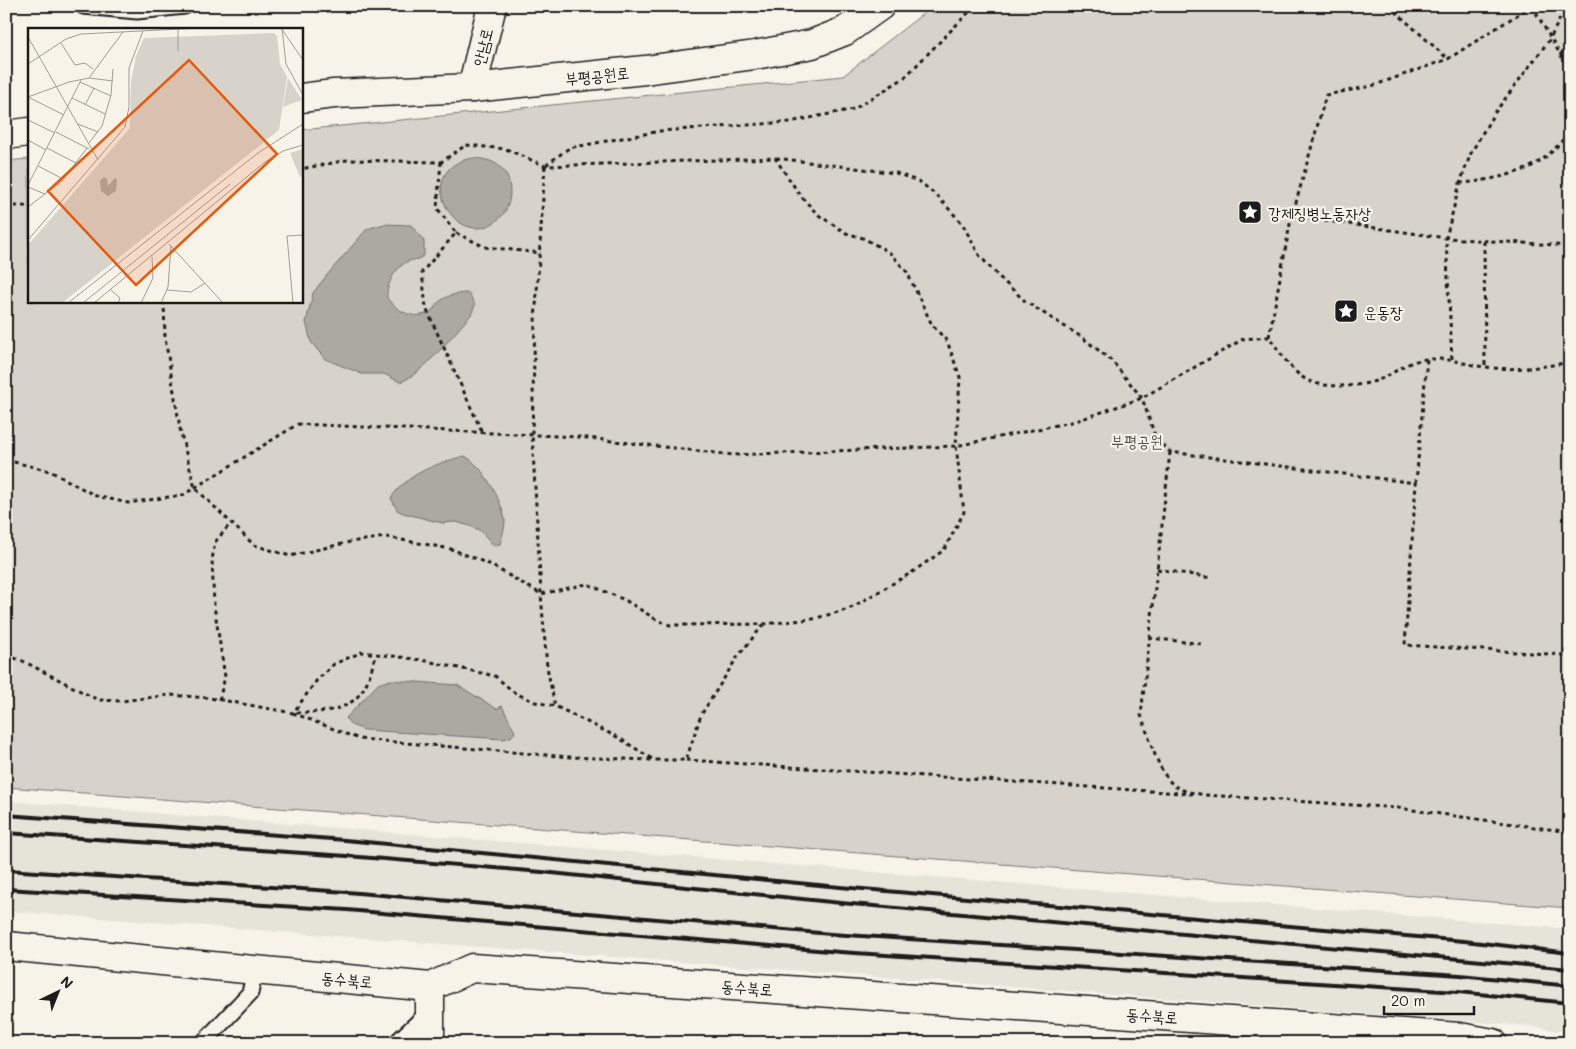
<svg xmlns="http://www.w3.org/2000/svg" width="1576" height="1049" font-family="Mali,'Poor Story',sans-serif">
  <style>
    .built { fill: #e6e3d9 }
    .green { fill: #d7d3cb; stroke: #7a7874 }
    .water { fill: #aca9a2; stroke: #72716c }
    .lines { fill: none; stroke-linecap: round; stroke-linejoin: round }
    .lane-casing { stroke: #1c1c1c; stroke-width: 19 }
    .street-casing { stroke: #1c1c1c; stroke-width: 31 }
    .secondary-casing { stroke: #1c1c1c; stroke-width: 31 }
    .path { stroke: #1c1c1c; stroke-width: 3; stroke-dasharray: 4 4; stroke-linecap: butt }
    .lane { stroke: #f7f3e8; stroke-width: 15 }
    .street { stroke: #f7f3e8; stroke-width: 28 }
    .secondary { stroke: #f7f3e8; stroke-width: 28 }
    .rail { stroke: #1c1c1c; stroke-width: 4 }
    .labels { text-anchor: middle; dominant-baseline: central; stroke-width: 4.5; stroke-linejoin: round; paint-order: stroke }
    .street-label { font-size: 16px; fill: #1c1c1c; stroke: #f7f3e8 }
    .poi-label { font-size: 16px; fill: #1c1c1c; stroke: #f7f3e8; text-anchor: start }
    .park-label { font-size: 16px; fill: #545351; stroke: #f7f3e8 }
    .inset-road { fill: none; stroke: #9f9d96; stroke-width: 1 }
    .view { fill: #e8590c; fill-opacity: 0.15; stroke: #e8590c; stroke-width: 2.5 }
    .inset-edge { fill: none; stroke: #1c1c1c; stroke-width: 2.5 }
  </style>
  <rect width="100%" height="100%" fill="#f7f3e8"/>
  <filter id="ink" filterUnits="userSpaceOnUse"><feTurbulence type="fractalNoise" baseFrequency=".02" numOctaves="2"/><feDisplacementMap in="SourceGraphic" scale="10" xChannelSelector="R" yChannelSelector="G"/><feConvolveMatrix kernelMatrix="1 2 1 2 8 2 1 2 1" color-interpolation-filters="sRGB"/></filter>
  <g filter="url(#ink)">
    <path class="built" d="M 6,801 L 1570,929 L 1570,1033 L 1530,1026 L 6,911 Z"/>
    <path class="green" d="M 933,6 L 1570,6 L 1570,908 L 6,787 L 6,161 L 29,159 L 29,301 L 301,301 L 301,130 L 843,76 Z"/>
    <g class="water">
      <path d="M 474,158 C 483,159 492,160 499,166 C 514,177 513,206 500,218 C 456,258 408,166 474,158 Z"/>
      <path d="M 384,224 L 411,225 L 424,241 L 424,255 C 419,260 416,259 409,261 C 396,266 386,284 387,298 C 397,311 415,322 431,311 C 434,309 436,305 439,302 C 446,295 459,293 469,293 L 475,305 L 471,315 C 453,334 424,374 400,382 L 384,374 L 362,374 L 325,359 L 311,342 L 306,322 L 313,293 L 327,275 L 367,229 Z"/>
      <path d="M 464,456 C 481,462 503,502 505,521 C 505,528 502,537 500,544 L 494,546 L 481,531 L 470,526 L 456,522 L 442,523 L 403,513 L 397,510 L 391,498 C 408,473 436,464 464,456 Z"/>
      <path d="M 390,680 L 457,685 L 497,709 L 502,706 L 515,732 L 511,737 L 503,739 L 364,730 L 351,725 L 346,718 L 378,684 Z"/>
    </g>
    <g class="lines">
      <g class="lane-casing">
        <g id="lane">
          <path d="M 83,6 L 137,11 L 185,6"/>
          <path d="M 203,1043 L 250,993 L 255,970"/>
          <path d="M 396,1043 L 431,1010"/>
        </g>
      </g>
      <g class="street-casing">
        <g id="street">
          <path d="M 301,98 L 334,94 L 472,88 L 645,70 L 755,55 L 812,44 L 845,31 L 880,6"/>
          <path d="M 6,135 L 29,132"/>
        </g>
      </g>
      <g class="secondary-casing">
        <g id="secondary">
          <path d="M 472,88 L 492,6"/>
          <path d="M 6,946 L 430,987 L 472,968 L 1460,1037 L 1493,1043"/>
          <path d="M 430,1043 L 430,987"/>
        </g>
      </g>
      <g class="path">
        <path d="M 1389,6 L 1448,59"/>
        <path d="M 1532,6 L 1570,71"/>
        <path d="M 1560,55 L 1570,44"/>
        <path d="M 776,158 L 896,173 L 920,182 L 936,195 L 962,223 L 979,255 L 998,276 L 1026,302 L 1083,338 L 1112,361 L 1142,398 L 1155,436 L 1170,452 L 1416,483 L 1405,645 L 1565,655 L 1570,609"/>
        <path d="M 441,162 L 437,208 L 456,233 L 422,272 L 426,308 L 482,432"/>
        <path d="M 546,165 L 569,148 L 660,131 L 790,122 L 854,109 L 904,78 L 975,6"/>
        <path d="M 545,166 L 535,322 L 532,434 L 541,594 L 547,667 L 555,706"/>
        <path d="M 1460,183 C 1476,183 1519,174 1532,166 C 1548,158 1558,145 1570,132"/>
        <path d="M 6,206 L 29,206"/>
        <path d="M 1293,216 L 1446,238 L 1570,246"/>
        <path d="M 456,233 L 485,247 L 541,253"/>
        <path d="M 1484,241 L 1485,367"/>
        <path d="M 164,301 L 165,338 L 181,434 L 195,488 L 254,545 L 290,556 L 350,542 L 386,537 L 451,549 L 489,564 L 541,594 L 587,584 L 625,600 L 657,620 L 670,625 L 683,625 L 764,624 L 813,619 L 849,609 L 911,573 L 944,550 L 964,512 L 956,446 L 960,377 L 947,341 L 932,325 L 907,272 L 889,252 L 863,238 L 846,233 L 817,214 L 800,195 L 775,158 L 545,166 L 506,149 L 466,145 L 441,162 L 347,160 L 301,169"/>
        <path d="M 1269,337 L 1290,224 L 1326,95 L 1372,86 L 1448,59 L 1531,6"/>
        <path d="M 1452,359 L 1446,238 L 1460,183 L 1471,153 L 1493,115 L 1550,39 L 1566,6"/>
        <path d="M 1170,452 L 1141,715 C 1149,736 1159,778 1178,788 C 1185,792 1197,793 1205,795 L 1398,808 L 1570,832"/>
        <path d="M 6,460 L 50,471 L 96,496 L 128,503 L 183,495 L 298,424 L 579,437 L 733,455 L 956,446 L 1076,421 L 1142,398 L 1243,339 L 1269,337 C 1279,350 1291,372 1307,380 C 1324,389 1363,387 1381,379 C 1398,371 1410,359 1430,359 C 1452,358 1466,365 1486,367 C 1514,371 1543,367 1570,362"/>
        <path d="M 1416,483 L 1427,359"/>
        <path d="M 1157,569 L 1212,578"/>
        <path d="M 1149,638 L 1204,644"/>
        <path d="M 6,656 L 21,660 L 98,700 L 121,701 L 170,695 L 210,698 L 293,713 L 317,680 L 334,664 L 362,652 L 422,660 L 495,676 L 515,693 L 535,702 L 555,706 L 619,738 L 654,760 L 686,760 L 701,715 L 738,656 L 764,624"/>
        <path d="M 219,700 L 225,677 L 214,605 L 212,560 L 215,542 L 231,523"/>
        <path d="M 293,713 L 359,739 L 570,757 L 652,760"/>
        <path d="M 296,713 C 345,712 365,706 375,655"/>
        <path d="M 686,760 L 1194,794"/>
      </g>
      <use href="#lane" class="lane"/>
      <use href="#street" class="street"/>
      <use href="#secondary" class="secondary"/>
      <g class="rail">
        <path d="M 6,815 L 345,840 L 840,887 L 1464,941 L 1570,953"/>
        <path d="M 6,833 L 347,856 L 542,872 L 841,903 L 1570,969"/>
        <path d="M 6,870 L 347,892 L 831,934 L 1460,975 L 1570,986"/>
        <path d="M 6,889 L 347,910 L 840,952 L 1458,992 L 1570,1003"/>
      </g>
    </g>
  </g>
  <defs>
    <g id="sight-square" transform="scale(1.25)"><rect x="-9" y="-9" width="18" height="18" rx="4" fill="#1c1c1c" stroke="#f7f3e8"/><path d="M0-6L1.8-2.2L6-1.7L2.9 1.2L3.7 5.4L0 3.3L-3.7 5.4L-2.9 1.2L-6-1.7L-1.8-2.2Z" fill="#fff"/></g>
  </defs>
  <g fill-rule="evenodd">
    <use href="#sight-square" x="1250" y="212"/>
    <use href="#sight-square" x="1346" y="311"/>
  </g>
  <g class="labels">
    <g class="street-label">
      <text transform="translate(482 47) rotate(-76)">안남로</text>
      <text transform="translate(597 75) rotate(-6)">부평공원로</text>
      <text transform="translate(347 979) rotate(5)">동수북로</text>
      <text transform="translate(747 987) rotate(4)">동수북로</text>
      <text transform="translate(1152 1015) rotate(4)">동수북로</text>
    </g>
    <g class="poi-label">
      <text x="1268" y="212">강제징병노동자상</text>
      <text x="1364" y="311">운동장</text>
    </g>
    <g class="park-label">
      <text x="1137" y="440">부평공원</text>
    </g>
  </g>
  <g transform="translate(28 28)">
    <rect width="275" height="275" fill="#f7f3e8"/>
    <path d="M 246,5 L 249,8 L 252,36 L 259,49 L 251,102 L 34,275 L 0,275 L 0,217 L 102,100 L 103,54 L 108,28 L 116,10 ZM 260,50 L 274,72 L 255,79 ZM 275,121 L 275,149 L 272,149 L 262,125 Z" fill="#d7d3cb"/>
    <path d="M 76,149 L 79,151 L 80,158 L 87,150 L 89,152 L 88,163 L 80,168 L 73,163 L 72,153 Z" fill="#aca9a2"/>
    <path class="inset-road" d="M 253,0 L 275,32M 254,0 L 258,36 L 275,67M 150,1 L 150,23M 0,9 L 70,132M 33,15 L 47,37 L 57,35 L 65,41M 0,36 L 38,11 L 53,6 L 172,0M 61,50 L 95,4M 52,54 L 83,68M 0,69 L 41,54 L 61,50 L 85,53M 0,69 L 36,87M 44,70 L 77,86M 57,77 L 66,60M 0,92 L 27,105M 50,96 L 70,104M 28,104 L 61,121M 0,112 L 18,122M 61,115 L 74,98 L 83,67 L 85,41M 19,120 L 48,135M 10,138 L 35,151M 0,157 L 53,52M 0,159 L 17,166M 0,179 L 34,153 L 59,120M 0,212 L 97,99 L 101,79 L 101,40 L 115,3M 141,216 L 195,275M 82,261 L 92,270 L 90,275M 139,262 L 163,264 L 177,255M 40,275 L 230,125 L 275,96M 55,275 L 202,156M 66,275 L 237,134 L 255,123 L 275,117M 113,275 L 125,250 L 124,229M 133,275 L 140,259 L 143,218M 265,275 L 259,208 L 275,207"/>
    <path class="view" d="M 161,32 L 249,126 L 108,257 L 20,163 Z"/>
    <rect width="275" height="275" class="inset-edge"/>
  </g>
  <rect width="1576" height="1049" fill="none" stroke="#f7f3e8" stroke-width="25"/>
  <rect x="12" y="12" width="1551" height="1024" fill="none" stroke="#1c1c1c" stroke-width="2" filter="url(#ink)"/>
  <g transform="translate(58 992) rotate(43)" stroke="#f7f3e8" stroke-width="4" paint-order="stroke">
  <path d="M0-4L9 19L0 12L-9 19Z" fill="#1c1c1c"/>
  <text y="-8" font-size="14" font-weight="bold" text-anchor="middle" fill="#1c1c1c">N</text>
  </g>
  <path d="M1384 1006v8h90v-8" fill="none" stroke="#1c1c1c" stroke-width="2.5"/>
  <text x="1391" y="1006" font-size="15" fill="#1c1c1c" stroke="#f7f3e8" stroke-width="4" paint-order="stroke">20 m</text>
</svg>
